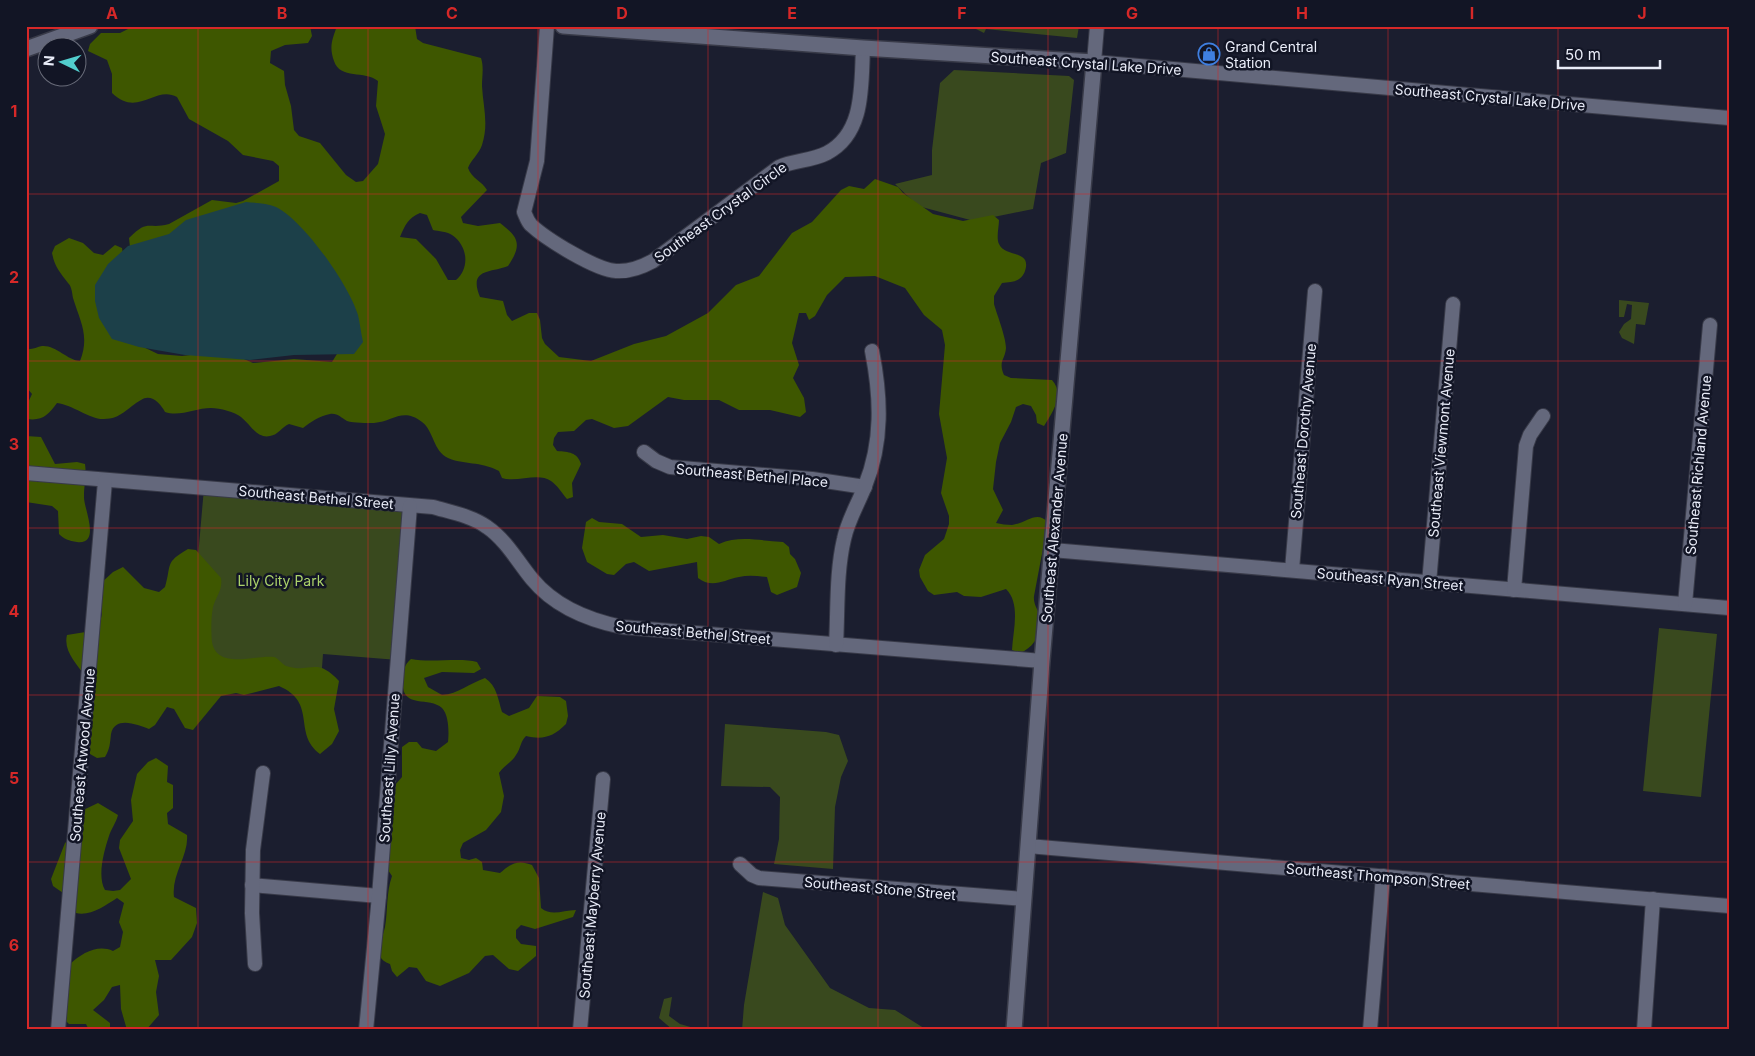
<svg xmlns="http://www.w3.org/2000/svg" width="1755" height="1056" font-family="Inter,sans-serif">
  <style>
    .green { fill: #39491e }
    .forest { fill: #3e5700; fill-rule: evenodd }
    .water { fill: #1c4049 }
    .lines { fill: none; stroke-linecap: round; stroke-linejoin: round }
    .minor-casing { stroke: #383a48; stroke-width: 16 }
    .tertiary-casing { stroke: #383a48; stroke-width: 18 }
    .minor { stroke: #64687c; stroke-width: 14 }
    .tertiary { stroke: #64687c; stroke-width: 15 }
    .grid { fill: none; stroke: #d62828; stroke-width: 1; stroke-opacity: 0.55 }
    .labels { text-anchor: middle; dominant-baseline: central; stroke-width: 5; stroke-linejoin: round; paint-order: stroke }
    .poi-label { font-size: 14px; fill: #e9ecf8; stroke: #121525; text-anchor: start }
    .street-label { font-size: 14px; fill: #e9ecf8; stroke: #121525 }
    .park-label { font-size: 14px; fill: #abd26a; stroke: #121525 }
    .neatline { fill: none; stroke: #d62828; stroke-width: 2 }
    .grid-label { font-size: 16px; text-anchor: middle; font-weight: bold; fill: #d62828 }
  </style>
  <rect width="100%" height="100%" fill="#1b1e2f"/>
  <g class="green">
    <path d="M 975,26 L 1079,26 L 1077,38 L 986,29 L 984,33 L 976,29 Z"/>
    <path d="M 954,70 L 1069,76 L 1074,80 L 1066,153 L 1041,163 L 1033,209 L 974,221 L 918,206 L 895,184 L 932,175 L 932,150 L 940,83 Z"/>
    <path d="M 1619,300 L 1649,303 L 1645,325 L 1636,324 L 1634,344 L 1622,338 L 1619,332 L 1624,324 L 1631,319 L 1632,305 L 1627,304 L 1624,317 L 1619,317 Z"/>
    <path d="M 204,488 L 410,506 L 398,660 L 323,654 L 321,681 L 188,671 Z"/>
    <path d="M 1659,628 L 1717,634 L 1701,797 L 1643,791 Z"/>
    <path d="M 725,724 L 826,732 L 839,735 L 848,761 L 841,777 L 835,807 L 833,869 L 774,864 L 779,839 L 780,797 L 770,787 L 721,786 Z"/>
    <path d="M 763,892 L 778,898 L 785,925 L 830,988 L 869,1008 L 895,1010 L 927,1030 L 742,1030 L 744,1005 Z"/>
    <path d="M 672,997 L 669,1016 L 680,1024 L 701,1030 L 673,1030 L 659,1018 L 664,999 Z"/>
  </g>
  <g class="forest">
    <path d="M 134,26 L 310,26 L 312,36 L 308,43 L 285,45 L 271,51 L 270,63 L 284,71 L 285,85 L 291,106 L 294,130 L 299,136 L 320,143 L 346,175 L 356,182 L 363,181 L 378,164 L 385,134 L 376,106 L 378,81 C 365,70 340,80 334,61 C 329,47 332,40 337,26 L 415,26 L 417,39 L 423,43 L 481,58 C 484,67 482,76 482,86 C 483,106 489,124 482,145 C 479,154 471,160 468,168 C 472,179 482,181 487,190 L 461,217 L 463,223 L 478,226 L 500,223 C 518,237 523,244 508,266 C 491,273 468,268 480,297 L 503,301 L 507,315 L 512,321 L 529,313 L 537,313 L 540,320 L 542,338 L 545,344 L 559,357 L 591,361 L 634,344 L 666,336 L 708,313 L 736,285 L 759,276 L 792,233 L 812,222 L 841,190 L 849,186 L 864,189 L 875,179 L 898,187 L 903,193 L 933,214 L 963,221 L 993,215 L 999,220 C 999,227 996,238 999,244 C 1005,258 1032,249 1025,271 C 1021,282 1012,282 1002,283 L 994,296 L 994,304 C 997,315 1006,337 1006,348 C 1005,360 998,361 1004,375 L 1011,378 L 1052,380 C 1065,394 1053,412 1044,426 L 1037,423 L 1036,415 L 1031,406 L 1023,404 L 1016,407 L 1011,422 L 1000,443 L 996,462 L 993,489 L 1003,510 L 996,523 C 1001,524 1007,525 1012,525 C 1027,523 1036,510 1048,522 L 1034,596 C 1033,605 1039,610 1040,619 C 1042,634 1033,648 1020,653 L 1012,650 C 1013,630 1021,604 1006,589 L 981,597 L 964,596 L 957,592 L 934,595 L 928,591 L 920,577 L 919,570 L 925,555 L 944,539 L 949,524 L 949,516 L 941,493 L 947,458 L 939,414 L 945,345 L 942,330 L 924,315 L 905,288 L 875,276 L 845,277 L 827,295 L 815,316 L 809,320 L 806,313 L 799,313 L 792,343 L 799,365 L 793,378 L 804,398 L 806,412 L 800,417 L 770,410 L 739,410 L 719,400 L 684,400 L 668,397 L 628,426 L 614,428 L 592,419 L 586,420 L 574,431 L 558,432 L 554,438 L 553,445 L 557,451 C 569,452 577,452 581,464 L 572,483 L 573,497 L 567,499 C 562,493 557,485 551,481 C 538,472 517,483 502,478 L 499,471 C 480,461 464,465 448,458 C 433,451 434,431 422,422 C 402,407 393,422 374,423 C 367,423 354,423 347,421 C 341,418 338,413 330,414 C 319,416 311,422 303,428 L 289,424 C 282,427 278,435 270,436 C 257,439 250,424 241,417 C 235,412 220,408 211,408 C 196,408 180,417 165,412 C 161,404 151,393 141,400 C 127,408 121,419 104,419 C 91,420 73,405 57,403 C 48,415 43,421 27,419 L 26,407 L 32,394 L 26,387 L 26,349 C 32,350 37,347 42,346 C 56,345 67,360 80,361 C 90,336 80,321 73,298 C 72,293 72,287 68,283 C 60,272 55,268 52,253 L 55,246 L 69,238 L 83,243 L 94,253 L 103,255 L 115,245 L 122,248 L 137,344 L 158,354 L 182,356 L 215,352 L 235,355 L 253,363 L 294,359 L 332,362 L 340,349 L 194,231 L 130,247 L 129,238 C 149,218 147,230 169,224 L 212,200 L 236,203 L 243,201 L 279,181 L 279,166 L 273,161 L 243,155 L 228,141 L 189,119 L 177,97 C 155,85 138,118 112,93 L 112,74 L 107,60 L 88,51 L 90,44 L 101,33 L 120,33 ZM 420,213 L 427,215 L 433,230 C 438,231 448,232 452,235 C 468,246 470,268 456,280 L 448,280 L 436,259 L 416,239 L 400,237 C 405,225 408,218 420,213 Z"/>
    <path d="M 26,436 L 41,437 L 55,464 L 77,462 L 85,464 C 87,480 84,482 84,496 C 83,507 102,545 77,542 C 69,541 64,539 59,534 L 58,511 L 52,506 L 26,502 Z"/>
    <path d="M 592,518 L 599,522 L 622,524 L 641,537 L 663,535 L 687,539 L 701,536 L 709,537 L 719,544 C 739,535 761,541 783,542 L 789,547 L 790,554 L 795,559 L 801,573 L 797,587 L 777,595 L 771,592 L 767,577 C 757,576 748,575 739,577 C 723,580 713,589 698,578 L 697,562 L 649,571 L 634,562 L 626,564 L 614,575 L 607,574 L 587,562 L 582,548 L 586,522 Z"/>
    <path d="M 188,549 L 196,550 L 221,578 C 223,590 216,596 213,607 C 211,617 211,632 212,642 C 217,671 258,654 274,657 C 278,658 282,664 286,666 C 311,674 316,656 339,681 L 334,709 L 339,731 L 332,744 L 320,754 C 292,733 318,703 279,686 L 244,695 L 236,693 L 221,696 L 193,730 L 185,728 L 174,709 L 167,707 L 155,725 L 149,729 C 138,725 115,715 111,734 C 110,743 110,749 105,757 L 97,758 L 90,754 L 89,730 L 92,714 L 85,700 L 85,676 C 77,664 63,651 67,635 L 98,630 L 102,614 L 98,592 L 100,584 L 113,572 L 123,567 L 144,588 L 159,592 L 165,587 C 172,564 164,563 188,549 Z"/>
    <path d="M 411,659 C 432,663 461,657 477,662 L 481,669 L 474,673 L 442,672 L 424,678 L 428,687 L 442,695 C 458,694 470,683 485,678 C 497,686 498,699 502,712 L 509,716 L 529,708 L 537,696 L 560,697 L 566,701 L 568,716 L 566,724 C 553,737 543,740 526,736 C 520,742 521,748 516,755 C 512,762 504,766 499,773 L 504,796 L 501,812 L 486,830 L 463,843 L 460,850 L 461,858 L 469,860 L 476,858 L 482,862 L 483,870 L 500,873 C 510,864 518,859 532,865 L 539,878 L 541,908 C 552,917 563,910 576,910 L 573,917 L 535,929 L 521,925 L 516,930 L 516,938 L 521,944 L 536,946 L 536,956 L 518,971 L 509,969 L 493,955 L 485,956 L 469,973 L 440,986 L 426,981 L 417,968 L 409,967 L 397,977 L 392,971 L 390,964 C 385,962 381,960 379,954 C 378,945 383,936 385,927 C 388,910 386,893 392,876 L 384,864 L 382,800 L 402,777 L 402,747 L 409,742 L 417,742 L 422,748 L 436,751 L 448,742 C 449,733 449,715 442,708 C 429,696 400,710 403,680 C 403,671 404,665 411,659 Z"/>
    <path d="M 156,758 L 168,766 L 167,782 L 173,785 L 173,808 L 167,813 L 168,824 L 187,835 C 189,855 171,875 174,897 L 196,908 L 197,923 L 192,937 L 171,960 L 155,960 L 159,976 L 156,992 L 159,1015 L 146,1030 L 127,1030 L 121,1009 L 120,985 L 112,987 L 104,1000 L 93,1010 L 110,1023 L 110,1030 L 89,1030 L 86,1024 L 69,1024 L 64,1019 L 70,964 C 82,953 98,944 113,951 L 120,947 L 123,932 L 119,922 L 124,903 L 117,898 C 103,907 87,919 70,911 L 66,895 L 53,886 L 51,879 L 65,843 L 76,833 L 79,812 L 98,803 L 118,815 C 116,823 111,829 109,836 C 104,851 97,876 105,890 L 113,891 L 120,890 L 131,879 L 119,848 L 120,840 L 133,821 L 131,800 L 137,774 L 148,762 Z"/>
  </g>
  <path class="water" d="M 246,202 C 255,203 267,203 276,207 C 304,221 349,285 358,315 C 360,324 361,333 363,342 L 354,354 L 294,355 L 250,360 L 185,355 L 139,347 L 112,339 L 99,318 L 95,301 L 95,285 L 108,264 L 128,246 L 169,234 L 186,220 Z"/>
  <g class="lines">
    <g class="minor-casing">
      <g id="minor">
        <path d="M 547,26 L 537,161 L 524,212 C 526,216 527,221 531,225 C 546,239 596,270 616,271 C 630,272 642,267 653,261 L 779,167 C 794,160 812,161 827,153 C 865,133 861,85 863,48"/>
        <path d="M 1097,26 L 1094,62 L 1729,118"/>
        <path d="M 644,452 L 656,461 L 670,467 L 812,479 L 865,487"/>
        <path d="M 26,473 L 433,507 C 450,512 472,516 487,527 C 506,540 518,562 532,579 C 555,607 588,620 622,627 L 1042,661"/>
        <path d="M 1052,550 L 1729,608"/>
        <path d="M 1292,570 L 1315,291"/>
        <path d="M 1429,583 L 1453,304"/>
        <path d="M 1514,590 L 1526,446 L 1530,435 L 1543,416"/>
        <path d="M 1685,604 L 1710,325"/>
        <path d="M 836,645 C 838,610 836,573 844,539 C 848,520 858,504 865,486 C 883,442 881,397 872,351"/>
        <path d="M 1028,846 L 1729,906"/>
        <path d="M 740,864 L 752,875 L 759,878 L 1024,899"/>
        <path d="M 252,885 L 379,896"/>
        <path d="M 255,964 L 252,913 L 253,850 L 263,773"/>
        <path d="M 58,1030 L 105,481"/>
        <path d="M 366,1030 L 379,896 L 410,506"/>
        <path d="M 580,1030 L 603,779"/>
        <path d="M 1370,1030 L 1383,876"/>
        <path d="M 1644,1030 L 1653,899"/>
      </g>
    </g>
    <g class="tertiary-casing">
      <g id="tertiary">
        <path d="M 563,26 L 863,48 L 1094,62 L 1042,661 L 1014,1030"/>
        <path d="M 26,49 L 90,26"/>
      </g>
    </g>
    <use href="#minor" class="minor"/>
    <use href="#tertiary" class="tertiary"/>
  </g>
  <path class="grid" d="M 198,26 L 198,1030M 368,26 L 368,1030M 538,26 L 538,1030M 708,26 L 708,1030M 878,26 L 878,1030M 1048,26 L 1048,1030M 1218,26 L 1218,1030M 1388,26 L 1388,1030M 1558,26 L 1558,1030M 26,194 L 1729,194M 26,361 L 1729,361M 26,528 L 1729,528M 26,695 L 1729,695M 26,862 L 1729,862"/>
  <defs>
    <g id="shop-ring" transform="scale(1.125)"><circle r="9.5" fill="#121525" stroke="#3f7fe0" stroke-width="1.5"/><path d="M-5-2.5h2.3a2.7 3.5 0 0 1 5.4 0H5L5.5 6h-11ZM-1.5-2.5h3a1.5 2.3 0 0 0-3 0Z" fill="#3f7fe0"/></g>
  </defs>
  <g fill-rule="evenodd">
    <use href="#shop-ring" x="1209" y="54"/>
  </g>
  <g class="labels">
    <g class="poi-label">
      <text x="1225" y="46">Grand Central<tspan x="1225" dy="16">Station</tspan></text>
    </g>
    <g class="street-label">
      <text transform="translate(1086 63) rotate(4)">Southeast Crystal Lake Drive</text>
      <text transform="translate(1490 97) rotate(5)">Southeast Crystal Lake Drive</text>
      <text transform="translate(720 212) rotate(-36)">Southeast Crystal Circle</text>
      <text transform="translate(1303 431) rotate(-85)">Southeast Dorothy Avenue</text>
      <text transform="translate(1441 443) rotate(-85)">Southeast Viewmont Avenue</text>
      <text transform="translate(1698 465) rotate(-85)">Southeast Richland Avenue</text>
      <text transform="translate(752 475) rotate(5)">Southeast Bethel Place</text>
      <text transform="translate(316 497) rotate(5)">Southeast Bethel Street</text>
      <text transform="translate(1054 528) rotate(-85)">Southeast Alexander Avenue</text>
      <text transform="translate(1390 579) rotate(5)">Southeast Ryan Street</text>
      <text transform="translate(693 632) rotate(5)">Southeast Bethel Street</text>
      <text transform="translate(82 755) rotate(-85)">Southeast Atwood Avenue</text>
      <text transform="translate(389 768) rotate(-86)">Southeast Lilly Avenue</text>
      <text transform="translate(1378 876) rotate(5)">Southeast Thompson Street</text>
      <text transform="translate(880 888) rotate(5)">Southeast Stone Street</text>
      <text transform="translate(592 905) rotate(-85)">Southeast Mayberry Avenue</text>
    </g>
    <g class="park-label">
      <text x="281" y="580">Lily City Park</text>
    </g>
  </g>
  <rect width="1755" height="1056" fill="none" stroke="#121525" stroke-width="55"/>
  <g transform="translate(62 62) rotate(275)"><circle r="24" fill="#121525" stroke="#686b79"/>
  <path d="M0-4L9 19L0 12L-9 19Z" fill="#52cdcd"/>
  <text y="-8" font-size="14" font-weight="bold" text-anchor="middle" fill="#e9ecf8">N</text>
  </g>
  <path d="M1558 60v8h102v-8" fill="none" stroke="#e9ecf8" stroke-width="2.5"/>
  <text x="1565" y="60" font-size="15" fill="#e9ecf8" stroke="#121525" stroke-width="4" paint-order="stroke">50 m</text>
  <rect x="28" y="28" width="1700" height="1000" class="neatline"/>
  <g class="grid-label">
    <text x="112" y="19">A</text>
    <text x="282" y="19">B</text>
    <text x="452" y="19">C</text>
    <text x="622" y="19">D</text>
    <text x="792" y="19">E</text>
    <text x="962" y="19">F</text>
    <text x="1132" y="19">G</text>
    <text x="1302" y="19">H</text>
    <text x="1472" y="19">I</text>
    <text x="1642" y="19">J</text>
    <text x="14" y="117">1</text>
    <text x="14" y="283">2</text>
    <text x="14" y="450">3</text>
    <text x="14" y="617">4</text>
    <text x="14" y="784">5</text>
    <text x="14" y="951">6</text>
  </g>
</svg>
